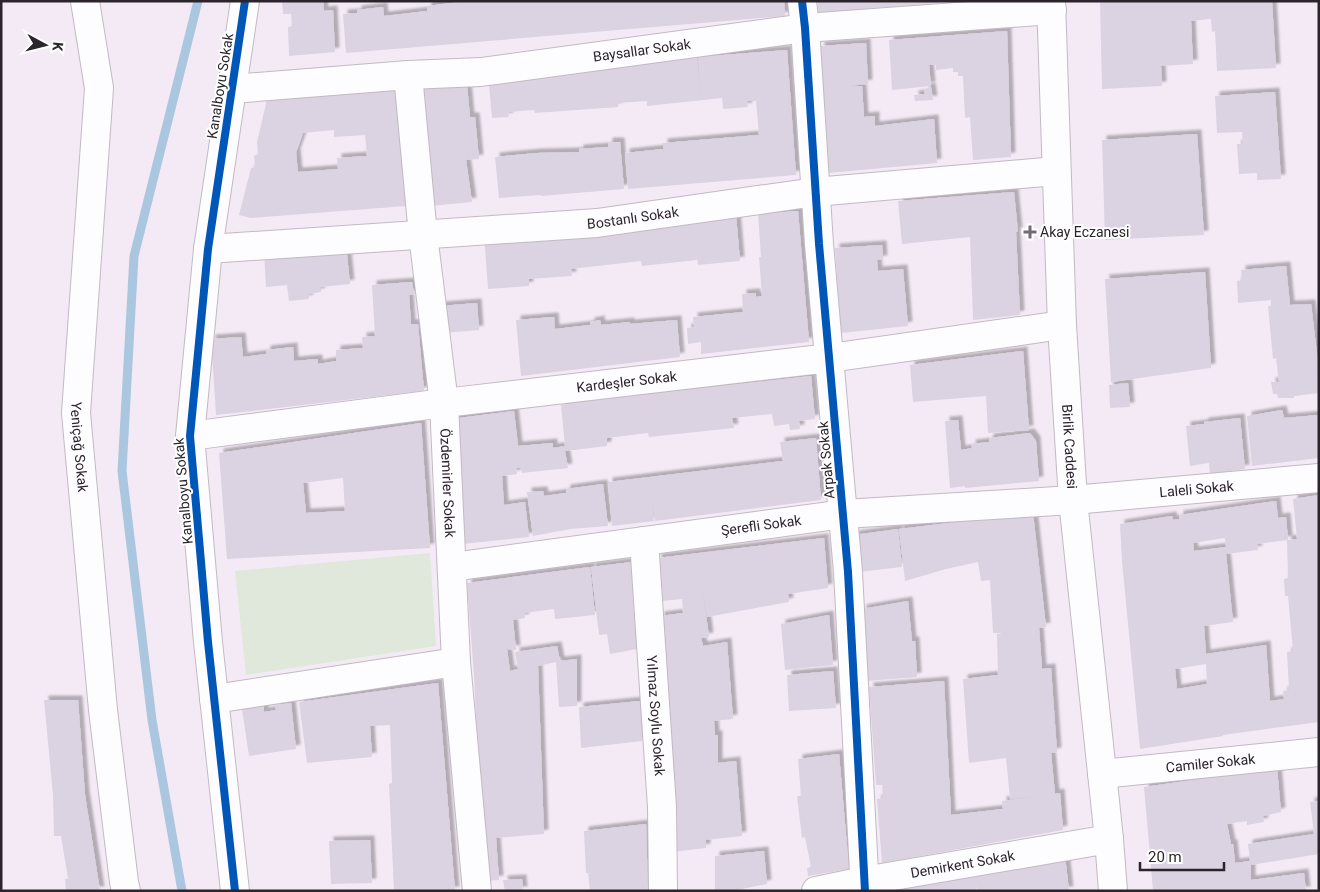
<svg xmlns="http://www.w3.org/2000/svg" width="1320" height="892" font-family="Roboto,sans-serif">
  <style>
    .green { fill: #dfe8da }
    .lines { fill: none; stroke-linecap: round; stroke-linejoin: round }
    .stream { stroke: #aac7df; stroke-width: 9 }
    .building { fill: #dcd3e2; fill-rule: evenodd; filter: url(#shadow) }
    .minor-casing { stroke: #c1bac3; stroke-width: 30 }
    .secondary-casing { stroke: #c1bac3; stroke-width: 30 }
    .minor { stroke: #fdfcfe; stroke-width: 28 }
    .secondary { stroke: #fdfcfe; stroke-width: 28 }
    .cycleway-casing { stroke: #fff; stroke-width: 11 }
    .cycleway { stroke: #0057b8; stroke-width: 8 }
    .poi-dot { fill: #716973; stroke: #fff; stroke-width: 2 }
    .labels { text-anchor: middle; dominant-baseline: central; stroke-width: 4; stroke-linejoin: round; paint-order: stroke }
    .street-label { font-size: 14px; fill: #2b242c; stroke: #fff }
    .poi-label { font-size: 14px; fill: #2b242c; stroke: #fff; text-anchor: start }
  </style>
  <defs>
    <filter id="shadow"><feDropShadow dx="4.5" dy="-4.5" stdDeviation="1" flood-color="#0004"/></filter>
  </defs>
  <rect width="100%" height="100%" fill="#f4eaf6"/>
  <path class="green" d="M 430,553 L 436,646 L 246,675 L 235,571 Z"/>
  <g class="lines">
    <path class="stream" d="M 182,891 L 152,720 L 122,471 L 134,256 L 198,1"/>
  </g>
  <g class="building">
    <path d="M 282,1 L 323,1 L 324,11 L 333,10 L 335,52 L 289,56 L 288,27 L 292,26 L 291,14 L 283,14 Z"/>
    <path d="M 468,1 L 784,1 L 785,16 L 346,53 L 343,14 L 357,13 L 357,10 L 383,7 L 384,16 L 427,11 L 427,6 Z"/>
    <path d="M 818,1 L 938,1 L 938,3 L 818,13 Z"/>
    <path d="M 1100,1 L 1272,1 L 1276,68 L 1217,71 L 1215,31 L 1212,32 L 1211,19 L 1191,21 L 1193,64 L 1161,66 L 1162,86 L 1102,89 Z"/>
    <path d="M 1007,31 L 1011,157 L 973,160 L 970,117 L 965,118 L 963,76 L 958,76 L 958,72 L 953,72 L 953,68 L 936,70 L 936,65 L 929,65 L 931,86 L 892,90 L 889,40 Z"/>
    <path d="M 866,43 L 868,84 L 848,86 L 862,86 L 864,117 L 875,116 L 875,126 L 934,119 L 937,163 L 829,173 L 820,46 Z"/>
    <path d="M 787,50 L 796,175 L 628,189 L 625,153 L 663,149 L 664,156 L 663,143 L 759,135 L 756,101 L 747,101 L 748,107 L 723,109 L 722,98 L 647,106 L 647,101 L 618,103 L 618,107 L 535,113 L 534,110 L 508,112 L 509,117 L 492,118 L 488,73 L 697,57 L 701,97 L 698,57 Z"/>
    <path d="M 466,75 L 470,117 L 475,117 L 479,159 L 466,160 L 472,202 L 430,206 L 419,80 Z"/>
    <path d="M 394,82 L 406,206 L 251,218 L 239,215 L 251,168 L 255,168 L 254,156 L 258,154 L 257,142 L 269,91 ZM 334,130 L 334,137 L 365,135 L 367,156 L 337,158 L 338,169 L 298,172 L 296,153 L 303,133 Z"/>
    <path d="M 931,87 L 933,100 L 915,101 L 914,95 L 925,94 L 924,89 Z"/>
    <path d="M 1275,92 L 1281,179 L 1257,180 L 1257,173 L 1239,174 L 1237,144 L 1243,144 L 1242,132 L 1217,133 L 1215,96 Z"/>
    <path d="M 1197,134 L 1204,235 L 1105,240 L 1102,140 Z"/>
    <path d="M 608,142 L 620,142 L 624,189 L 541,196 L 541,195 L 499,198 L 495,157 L 537,153 L 579,152 L 579,149 L 608,147 Z"/>
    <path d="M 1014,192 L 1018,232 L 1016,232 L 1020,315 L 973,320 L 970,237 L 902,244 L 898,201 Z"/>
    <path d="M 798,211 L 809,342 L 701,354 L 701,342 L 688,344 L 687,328 L 694,327 L 693,317 L 743,312 L 742,294 L 756,293 L 756,297 L 762,296 L 759,257 L 761,257 L 758,214 Z"/>
    <path d="M 736,215 L 740,261 L 698,265 L 695,243 L 697,260 L 642,266 L 641,261 L 571,269 L 572,276 L 529,279 L 529,286 L 488,289 L 484,234 Z"/>
    <path d="M 346,245 L 350,284 L 321,287 L 321,292 L 309,294 L 309,299 L 289,301 L 287,285 L 266,287 L 264,252 Z"/>
    <path d="M 882,245 L 883,260 L 877,260 L 878,271 L 903,269 L 908,326 L 841,333 L 835,248 Z"/>
    <path d="M 1286,266 L 1290,305 L 1311,304 L 1317,354 L 1319,393 L 1294,396 L 1294,398 L 1278,398 L 1277,394 L 1273,394 L 1271,382 L 1279,382 L 1276,358 L 1273,359 L 1268,306 L 1271,306 L 1271,300 L 1238,303 L 1237,281 L 1242,280 L 1241,270 Z"/>
    <path d="M 1205,272 L 1211,368 L 1111,382 L 1105,279 Z"/>
    <path d="M 412,282 L 414,294 L 409,295 L 411,324 L 418,324 L 424,391 L 216,415 L 211,339 L 241,337 L 243,357 L 266,354 L 266,350 L 293,347 L 294,361 L 318,359 L 318,364 L 336,361 L 336,350 L 363,348 L 362,337 L 375,336 L 372,285 Z"/>
    <path d="M 477,303 L 479,330 L 443,333 L 440,306 Z"/>
    <path d="M 554,317 L 555,329 L 590,325 L 590,322 L 600,320 L 601,325 L 630,322 L 630,324 L 677,320 L 680,357 L 521,376 L 516,320 Z"/>
    <path d="M 1023,351 L 1029,430 L 988,433 L 986,396 L 913,402 L 910,365 Z"/>
    <path d="M 811,376 L 815,419 L 799,421 L 800,429 L 790,430 L 789,424 L 774,426 L 772,414 L 732,418 L 734,428 L 649,437 L 648,433 L 607,438 L 607,446 L 565,451 L 568,468 L 522,473 L 521,468 L 516,468 L 517,474 L 502,476 L 504,505 L 525,502 L 529,537 L 463,544 L 451,419 L 514,411 L 518,446 L 553,443 L 553,448 L 565,446 L 561,405 L 602,399 Z"/>
    <path d="M 1128,383 L 1130,407 L 1110,408 L 1109,385 Z"/>
    <path d="M 1282,410 L 1284,418 L 1319,415 L 1319,458 L 1252,466 L 1247,416 Z"/>
    <path d="M 1240,418 L 1245,469 L 1210,474 L 1209,463 L 1190,466 L 1186,426 L 1204,424 L 1204,422 Z"/>
    <path d="M 958,420 L 961,450 L 972,448 L 971,444 L 989,442 L 989,438 L 1030,433 L 1036,441 L 1039,481 L 965,488 L 965,486 L 950,488 L 945,421 Z"/>
    <path d="M 421,423 L 430,548 L 227,559 L 219,453 ZM 343,478 L 345,511 L 306,513 L 303,483 Z"/>
    <path d="M 816,438 L 821,500 L 655,521 L 651,499 L 654,521 L 612,526 L 608,482 L 783,461 L 780,442 Z"/>
    <path d="M 603,484 L 608,526 L 571,529 L 533,536 L 527,492 L 543,491 L 544,496 L 566,493 L 566,489 Z"/>
    <path d="M 1319,495 L 1319,722 L 1223,735 L 1223,736 L 1140,749 L 1122,561 L 1120,524 L 1172,516 L 1173,520 L 1179,519 L 1179,515 L 1276,501 L 1278,518 L 1286,517 L 1288,540 L 1257,544 L 1258,550 L 1226,554 L 1233,622 L 1204,626 L 1206,654 L 1266,645 L 1270,701 L 1284,699 L 1283,691 L 1289,690 L 1287,652 L 1293,651 L 1288,596 L 1285,596 L 1284,579 L 1288,578 L 1287,540 L 1297,539 L 1293,499 ZM 1225,538 L 1226,547 L 1194,551 L 1193,543 ZM 1206,664 L 1207,684 L 1177,689 L 1175,669 Z"/>
    <path d="M 1033,513 L 1046,627 L 1039,628 L 1042,669 L 1051,668 L 1057,752 L 1051,753 L 1055,794 L 1060,793 L 1063,830 L 882,863 L 877,799 L 883,798 L 882,785 L 876,785 L 869,687 L 944,681 L 951,815 L 1003,809 L 1002,801 L 1038,796 L 1010,799 L 1006,758 L 969,763 L 963,679 L 998,675 L 997,634 L 1005,633 L 993,633 L 990,580 L 981,581 L 978,562 L 946,569 L 905,581 L 899,529 Z"/>
    <path d="M 898,529 L 902,567 L 858,572 L 854,535 Z"/>
    <path d="M 824,538 L 828,588 L 788,594 L 789,602 L 707,617 L 702,584 L 709,637 L 701,638 L 703,646 L 727,642 L 733,719 L 714,721 L 715,735 L 718,735 L 718,763 L 736,761 L 742,836 L 706,840 L 706,848 L 672,852 L 660,616 L 683,613 L 682,599 L 662,601 L 657,558 Z"/>
    <path d="M 632,562 L 637,649 L 610,654 L 607,634 L 599,635 L 591,567 Z"/>
    <path d="M 590,567 L 595,615 L 555,619 L 554,609 L 524,613 L 525,618 L 513,620 L 516,650 L 507,649 L 510,671 L 518,669 L 515,652 L 557,646 L 560,661 L 577,659 L 577,706 L 559,707 L 556,662 L 538,666 L 544,834 L 496,838 L 499,880 L 484,881 L 474,676 L 467,583 Z"/>
    <path d="M 908,601 L 912,641 L 915,641 L 917,677 L 868,681 L 862,609 Z"/>
    <path d="M 829,615 L 833,665 L 785,670 L 781,624 Z"/>
    <path d="M 833,671 L 836,708 L 789,711 L 787,675 Z"/>
    <path d="M 438,683 L 455,891 L 394,891 L 389,784 L 392,783 L 390,725 L 370,726 L 372,757 L 307,763 L 299,702 Z"/>
    <path d="M 44,700 L 78,700 L 85,795 L 100,891 L 66,891 L 65,879 L 68,879 L 61,836 L 54,836 L 53,795 Z"/>
    <path d="M 640,701 L 642,741 L 581,748 L 579,707 Z"/>
    <path d="M 291,703 L 296,749 L 249,756 L 242,709 L 264,706 L 264,712 L 276,710 L 275,705 Z"/>
    <path d="M 839,754 L 849,869 L 808,876 L 807,868 L 811,867 L 805,837 L 802,838 L 797,796 L 801,796 L 798,759 Z"/>
    <path d="M 1277,768 L 1281,812 L 1263,816 L 1264,822 L 1247,825 L 1247,821 L 1227,824 L 1231,844 L 1233,844 L 1235,863 L 1250,861 L 1248,844 L 1314,834 L 1310,802 L 1319,801 L 1319,854 L 1251,865 L 1251,880 L 1304,873 L 1306,891 L 1153,891 L 1144,787 Z"/>
    <path d="M 646,824 L 648,891 L 590,891 L 588,873 L 586,873 L 584,831 Z"/>
    <path d="M 370,840 L 372,883 L 331,884 L 329,841 Z"/>
    <path d="M 764,851 L 767,884 L 732,891 L 715,891 L 715,856 Z"/>
    <path d="M 1065,856 L 1069,891 L 977,891 L 976,885 L 976,891 L 883,891 Z"/>
    <path d="M 522,879 L 523,891 L 505,891 L 503,880 Z"/>
  </g>
  <g class="lines">
    <g class="minor-casing">
      <g id="minor">
        <path id="s1" d="M 85,1 L 99,88 L 76,413 L 103,710 L 124,882 L 126,891"/>
        <path d="M 802,1 L 805,28 L 819,244 L 848,572 L 865,891"/>
        <path id="s2" d="M 408,75 L 423,235 L 444,403 L 456,662 L 477,891"/>
        <path id="s3" d="M 232,89 L 408,75 L 481,72 L 805,28 L 1052,10"/>
        <path id="s4" d="M 208,249 L 597,223 L 815,192 L 1056,171"/>
        <path id="s5" d="M 190,436 L 444,403 L 830,358 L 1062,325"/>
        <path id="s6" d="M 644,541 L 662,807 L 663,891"/>
        <path id="s7" d="M 452,567 L 844,514 L 1073,500 L 1319,478"/>
        <path d="M 214,699 L 456,662"/>
        <path id="s8" d="M 1102,774 L 1319,752"/>
        <path d="M 235,891 L 208,642 L 190,436 L 208,249 L 245,1"/>
        <path id="s9" d="M 816,891 L 864,881 L 1109,839"/>
      </g>
    </g>
    <g class="secondary-casing">
      <g id="secondary">
        <path id="s10" d="M 1051,1 L 1062,325 L 1073,500 L 1109,839 L 1113,891"/>
      </g>
    </g>
    <use href="#minor" class="minor"/>
    <use href="#secondary" class="secondary"/>
    <g class="cycleway-casing">
      <g id="cycleway">
        <path d="M 802,1 L 805,28 L 819,244 L 848,572 L 865,891"/>
        <path d="M 235,891 L 208,642 L 190,436 L 208,249 L 245,1"/>
      </g>
    </g>
    <use href="#cycleway" class="cycleway"/>
  </g>
  <path class="poi-dot" d="M1027.5 224.5h5v5h5v5h-5v5h-5v-5h-5v-5h5z"/>
  <g class="labels">
    <g class="street-label">
      <text stroke="none"><textPath href="#s3" startOffset="412">Baysallar Sokak</textPath></text>
      <text transform="translate(220 86) rotate(-81)">Kanalboyu Sokak</text>
      <text stroke="none"><textPath href="#s4" startOffset="426">Bostanlı Sokak</textPath></text>
      <text stroke="none"><textPath href="#s5" startOffset="440">Kardeşler Sokak</textPath></text>
      <text stroke="none"><textPath href="#s1" startOffset="448">Yeniçağ Sokak</textPath></text>
      <text stroke="none"><textPath href="#s10" startOffset="446">Birlik Caddesi</textPath></text>
      <text transform="translate(826 460) rotate(-95)">Arpak Sokak</text>
      <text stroke="none"><textPath href="#s2" startOffset="410">Özdemirler Sokak</textPath></text>
      <text stroke="none"><textPath href="#s7" startOffset="749">Laleli Sokak</textPath></text>
      <text transform="translate(183 491) rotate(-95)">Kanalboyu Sokak</text>
      <text stroke="none"><textPath href="#s7" startOffset="312">Şerefli Sokak</textPath></text>
      <text stroke="none"><textPath href="#s6" startOffset="175">Yılmaz Soylu Sokak</textPath></text>
      <text stroke="none"><textPath href="#s8" startOffset="109">Camiler Sokak</textPath></text>
      <text stroke="none"><textPath href="#s9" startOffset="149">Demirkent Sokak</textPath></text>
    </g>
    <g class="poi-label">
      <text x="1040" y="232">Akay Eczanesi</text>
    </g>
  </g>
  <rect width="1320" height="892" fill="none" stroke="#2b242c" stroke-width="5"/>
  <g transform="translate(45 45) rotate(97)" stroke="#ffffff" stroke-width="4" paint-order="stroke">
  <path d="M0-4L9 19L0 12L-9 19Z" fill="#2b242c"/>
  <text y="-8" font-size="14" font-weight="bold" text-anchor="middle" fill="#2b242c">K</text>
  </g>
  <path d="M1140 862v8h84v-8" fill="none" stroke="#2b242c" stroke-width="2.5"/>
  <text x="1148" y="862" font-size="15" fill="#2b242c" stroke="#ffffff" stroke-width="4" paint-order="stroke">20 m</text>
</svg>
